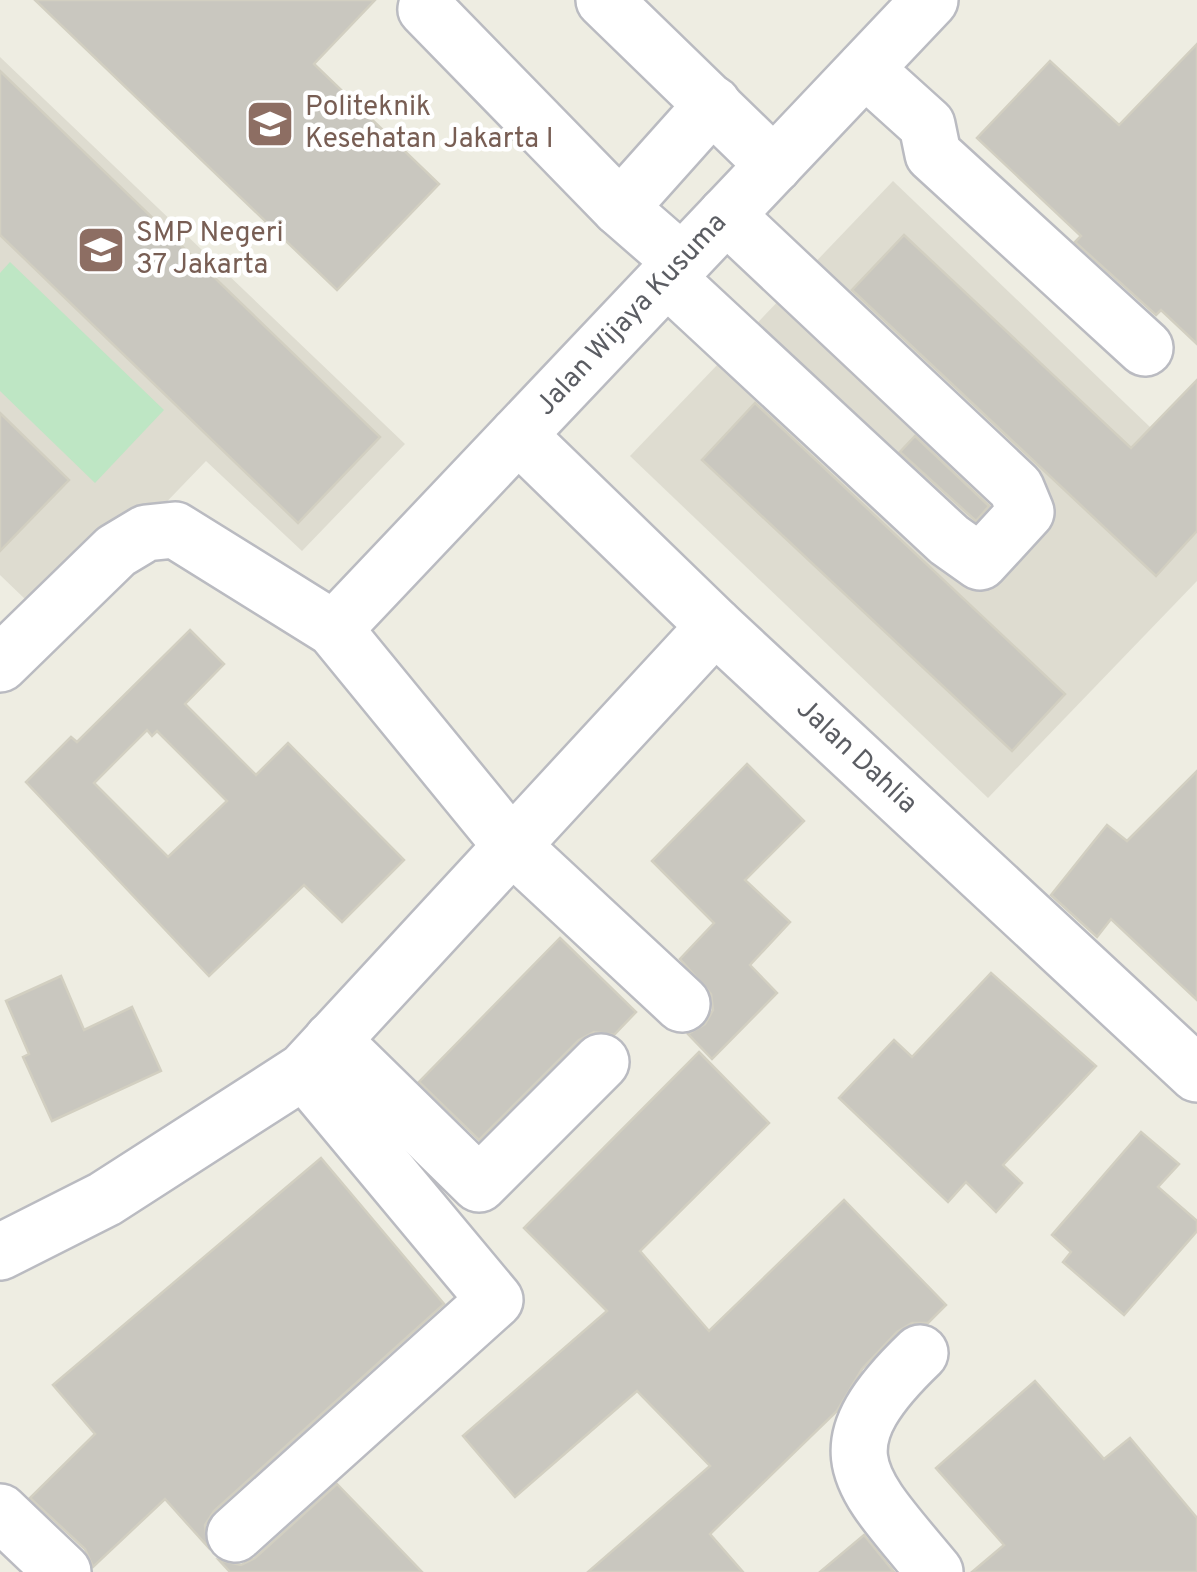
<svg xmlns="http://www.w3.org/2000/svg" width="1197" height="1572" font-family="Overpass,sans-serif">
  <style>
    .education { fill: #dedcd0 }
    .green { fill: #bee6c4 }
    .building { fill: #c9c7bf; stroke: #d2cfc1; stroke-width: 2.5; fill-rule: evenodd }
    .lines { fill: none; stroke-linecap: round; stroke-linejoin: round }
    .minor-casing { stroke: #babbc1; stroke-width: 60 }
    .minor { stroke: #fff; stroke-width: 55 }
    .labels { text-anchor: middle; dominant-baseline: central; stroke-width: 9; stroke-linejoin: round; paint-order: stroke }
    .education-label { font-size: 28px; fill: #785e54; stroke: #fff; text-anchor: start }
    .street-label { font-size: 28px; fill: #5b5d63; stroke: #fff }
  </style>
  <rect width="100%" height="100%" fill="#eeede2"/>
  <g class="education">
    <path d="M 0,57 L 405,444 L 302,551 L 206,461 L 50,623 L 0,575 Z"/>
    <path d="M 893,181 L 1197,472 L 1197,581 L 988,798 L 630,456 Z"/>
  </g>
  <path class="green" d="M 10,262 L 164,410 L 95,483 L 0,391 L 0,273 Z"/>
  <g class="building">
    <path d="M 35,0 L 375,0 L 314,64 L 439,184 L 337,290 Z"/>
    <path d="M 1197,44 L 1197,344 L 1161,310 L 1156,315 L 1075,242 L 1081,236 L 977,138 L 1050,61 L 1119,125 Z"/>
    <path d="M 0,71 L 380,437 L 298,523 L 0,235 Z"/>
    <path d="M 904,235 L 1131,448 L 1197,380 L 1197,531 L 1156,576 L 852,290 Z"/>
    <path d="M 755,403 L 1065,694 L 1012,751 L 702,460 Z"/>
    <path d="M 0,413 L 69,480 L 0,551 Z"/>
    <path d="M 915,436 L 989,506 L 976,521 L 900,452 Z"/>
    <path d="M 190,630 L 224,664 L 185,704 L 256,775 L 288,743 L 404,860 L 342,922 L 304,885 L 209,976 L 26,782 L 71,737 L 77,742 ZM 147,730 L 152,736 L 157,731 L 227,801 L 168,857 L 94,783 Z"/>
    <path d="M 747,764 L 804,821 L 745,880 L 790,922 L 750,965 L 777,993 L 712,1059 L 688,1034 L 705,1024 L 713,1010 L 711,994 L 680,959 L 714,923 L 652,861 Z"/>
    <path d="M 1197,771 L 1197,1000 L 1111,919 L 1097,937 L 1051,895 L 1107,825 L 1127,841 Z"/>
    <path d="M 560,938 L 636,1012 L 614,1035 L 594,1032 L 579,1040 L 479,1140 L 419,1082 Z"/>
    <path d="M 991,973 L 1096,1066 L 1003,1165 L 1022,1183 L 996,1212 L 966,1182 L 948,1202 L 839,1098 L 894,1040 L 912,1057 Z"/>
    <path d="M 61,976 L 84,1030 L 132,1007 L 161,1071 L 52,1121 L 23,1057 L 29,1054 L 6,1001 Z"/>
    <path d="M 699,1052 L 769,1123 L 640,1251 L 709,1331 L 844,1200 L 946,1305 L 928,1323 L 912,1323 L 897,1332 L 862,1369 L 837,1411 L 710,1534 L 743,1572 L 588,1572 L 710,1466 L 637,1391 L 515,1497 L 463,1436 L 607,1311 L 524,1228 Z"/>
    <path d="M 1141,1132 L 1179,1164 L 1158,1187 L 1197,1221 L 1197,1231 L 1124,1315 L 1063,1262 L 1071,1252 L 1052,1235 Z"/>
    <path d="M 321,1158 L 444,1304 L 214,1511 L 205,1525 L 208,1547 L 165,1499 L 93,1567 L 85,1549 L 30,1498 L 95,1434 L 53,1385 Z"/>
    <path d="M 1035,1381 L 1104,1459 L 1130,1438 L 1197,1518 L 1197,1572 L 972,1572 L 1004,1545 L 936,1468 Z"/>
    <path d="M 337,1484 L 422,1572 L 230,1572 L 219,1560 L 241,1565 L 255,1558 Z"/>
    <path d="M 864,1535 L 894,1572 L 820,1572 Z"/>
  </g>
  <g class="lines">
    <g class="minor-casing">
      <g id="minor">
        <path d="M 428,0 L 426,9 L 620,208 L 682,262"/>
        <path d="M 604,0 L 774,165"/>
        <path d="M 865,69 L 927,125 L 933,154 L 1145,348"/>
        <path d="M 620,208 L 713,104"/>
        <path d="M 667,278 L 949,540 L 980,562 L 1026,512 L 1016,488 L 726,215"/>
        <path d="M 518,435 L 715,626 L 1197,1074"/>
        <path d="M 334,629 L 930,0"/>
        <path d="M 0,664 L 116,551 L 146,533 L 175,530 L 334,629 L 510,844 L 682,1004"/>
        <path d="M 332,1040 L 479,1184 L 601,1062"/>
        <path d="M 0,1252 L 105,1199 L 304,1071 L 715,626"/>
        <path d="M 920,1353 C 818,1451 859,1480 935,1572"/>
        <path d="M 0,1512 L 63,1572"/>
        <path d="M 235,1534 L 495,1300 L 304,1071"/>
      </g>
    </g>
    <use href="#minor" class="minor"/>
  </g>
  <defs>
    <g id="university-square" transform="scale(2.5)"><rect x="-9" y="-9" width="18" height="18" rx="4" fill="#8d6e63" stroke="#fff"/><path d="M0-5L7-2L0 1L-7-2ZM-4 1L0 2.5L4 1V4Q0 6-4 4Z" fill="#fff"/></g>
    <g id="school-square" transform="scale(2.5)"><rect x="-9" y="-9" width="18" height="18" rx="4" fill="#8d6e63" stroke="#fff"/><path d="M0-5L7-2L0 1L-7-2ZM-4 1L0 2.5L4 1V4Q0 6-4 4Z" fill="#fff"/></g>
  </defs>
  <g fill-rule="evenodd">
    <use href="#university-square" x="270" y="124"/>
    <use href="#school-square" x="101" y="250"/>
  </g>
  <g class="labels">
    <g class="education-label">
      <text x="305" y="108">Politeknik<tspan x="305" dy="32">Kesehatan Jakarta I</tspan></text>
      <text x="136" y="234">SMP Negeri<tspan x="136" dy="32">37 Jakarta</tspan></text>
    </g>
    <g class="street-label">
      <text transform="translate(632 315) rotate(-47)">Jalan Wijaya Kusuma</text>
      <text transform="translate(856 757) rotate(43)">Jalan Dahlia</text>
    </g>
  </g>
</svg>
